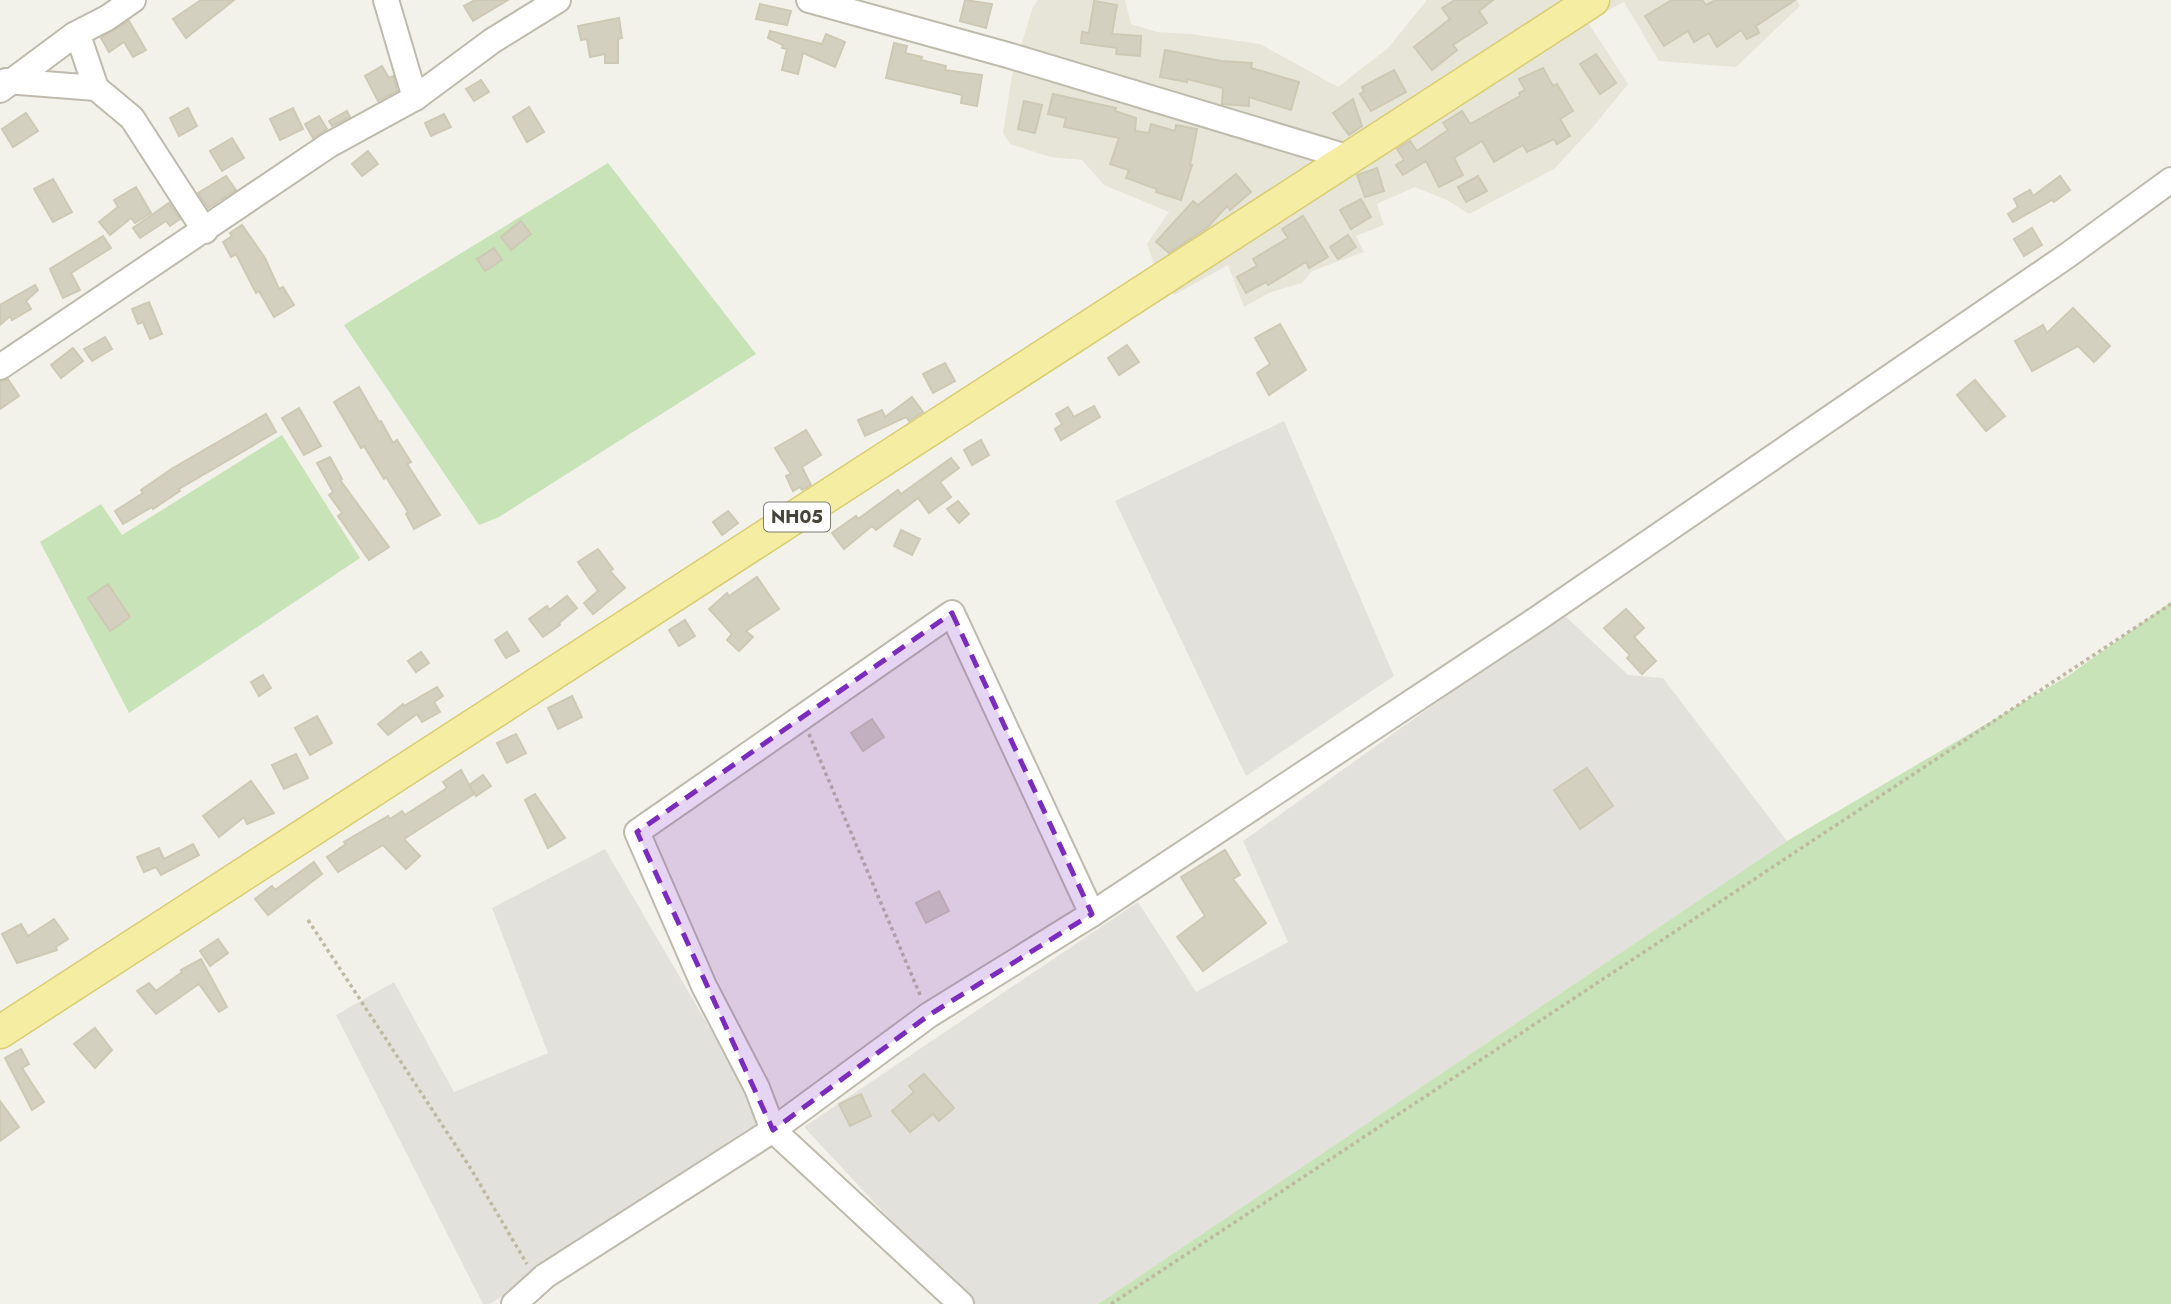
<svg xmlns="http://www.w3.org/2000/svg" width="2171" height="1304" font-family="Jost,sans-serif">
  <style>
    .residential { fill: #e7e5d8 }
    .industrial { fill: #e3e1db }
    .green { fill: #c7e3b7 }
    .building { fill: #d4d0c0; stroke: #cec9b4; stroke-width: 2 }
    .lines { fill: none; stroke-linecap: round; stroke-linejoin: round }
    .minor-casing { stroke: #bebbad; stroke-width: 28 }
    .major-casing { stroke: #d8cd73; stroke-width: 35 }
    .path { stroke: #beb9a0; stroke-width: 3.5; stroke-dasharray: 3.5 3.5; stroke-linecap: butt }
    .minor { stroke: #fff; stroke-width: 24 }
    .major { stroke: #f4eda2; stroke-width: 32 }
    .marked { fill: #7b2cbf; fill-opacity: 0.2; stroke: #7b2cbf; stroke-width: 5; stroke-dasharray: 14 9; stroke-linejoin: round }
    .labels { text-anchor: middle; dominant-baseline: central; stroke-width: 6; stroke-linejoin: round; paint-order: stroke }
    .shield { fill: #fff; stroke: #7e7c74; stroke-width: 2 }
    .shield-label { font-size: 18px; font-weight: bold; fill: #464439 }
  </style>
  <rect width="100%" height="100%" fill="#f3f2ea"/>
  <path class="residential" d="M 1038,0 L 1125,0 L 1131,24 L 1157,32 L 1191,34 L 1260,44 L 1338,87 L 1388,48 L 1427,0 L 1797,0 L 1800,6 L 1736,67 L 1659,61 L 1624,2 L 1587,21 L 1628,84 L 1593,127 L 1554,169 L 1469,214 L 1447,200 L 1415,187 L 1377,204 L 1384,225 L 1356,236 L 1364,252 L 1312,271 L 1302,283 L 1271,292 L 1244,307 L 1228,265 L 1174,295 L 1155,267 L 1147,244 L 1169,212 L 1104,185 L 1082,160 L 1050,157 L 1010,144 L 1003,133 L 1012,75 L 1033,7 Z"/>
  <g class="industrial">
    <path d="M 1284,421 L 1394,676 L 1246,776 L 1115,501 Z"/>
    <path d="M 1562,613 L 1628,675 L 1663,678 L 1787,841 L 1098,1304 L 969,1304 L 804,1127 L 1138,902 L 1196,992 L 1288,942 L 1243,841 Z"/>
    <path d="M 605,849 L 764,1121 L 490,1304 L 483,1304 L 336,1015 L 394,982 L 454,1092 L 548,1053 L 492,908 Z"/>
  </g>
  <g class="green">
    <path d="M 608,163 L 756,354 L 499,517 L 479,525 L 344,325 Z"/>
    <path d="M 282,435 L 360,558 L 129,713 L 40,542 L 101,504 L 122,535 Z"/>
    <path d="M 2171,602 L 2171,1304 L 1098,1304 L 1787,841 L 2068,676 Z"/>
  </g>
  <g class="building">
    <path d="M 201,0 L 234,0 L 186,38 L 173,19 Z"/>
    <path d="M 475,0 L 508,0 L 473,21 L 464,6 Z"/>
    <path d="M 965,0 L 992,4 L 986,28 L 960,21 Z"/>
    <path d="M 1455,0 L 1493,0 L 1479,11 L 1487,23 L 1453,45 L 1457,50 L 1432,70 L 1414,47 L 1450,19 L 1442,8 Z"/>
    <path d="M 1672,0 L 1702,0 L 1706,5 L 1716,0 L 1795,0 L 1756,26 L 1759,33 L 1747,39 L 1741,30 L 1717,47 L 1709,33 L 1694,42 L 1688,31 L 1664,46 L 1645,16 Z"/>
    <path d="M 1094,1 L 1117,5 L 1112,34 L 1141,36 L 1140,56 L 1116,54 L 1117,48 L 1081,43 L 1082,32 L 1089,33 Z"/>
    <path d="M 760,4 L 791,11 L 787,25 L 756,19 Z"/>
    <path d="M 619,18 L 622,38 L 618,39 L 618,63 L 605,63 L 605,54 L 590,57 L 587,39 L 581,40 L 578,26 Z"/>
    <path d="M 129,21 L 146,50 L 133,57 L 124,42 L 109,52 L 101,38 Z"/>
    <path d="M 770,31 L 822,44 L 826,34 L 845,42 L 835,67 L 803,53 L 798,74 L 782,70 L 787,49 L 782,48 L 783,45 L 768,38 Z"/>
    <path d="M 894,43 L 907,46 L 905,53 L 922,57 L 921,60 L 946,66 L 945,70 L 982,75 L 977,106 L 961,103 L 962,95 L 886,78 Z"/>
    <path d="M 1165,50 L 1221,61 L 1252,63 L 1251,68 L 1299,82 L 1291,110 L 1249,97 L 1249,106 L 1222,104 L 1223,88 L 1187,79 L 1187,82 L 1160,77 Z"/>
    <path d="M 1596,54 L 1616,83 L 1600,94 L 1580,64 Z"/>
    <path d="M 382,66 L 389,78 L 393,76 L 397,91 L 378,101 L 365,76 Z"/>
    <path d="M 1543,68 L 1553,86 L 1557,84 L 1573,111 L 1560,119 L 1570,136 L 1557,144 L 1554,139 L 1527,152 L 1523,145 L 1494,162 L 1482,141 L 1454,158 L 1463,175 L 1439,187 L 1426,161 L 1403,175 L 1396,165 L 1404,160 L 1397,149 L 1410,141 L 1417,151 L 1448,130 L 1443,123 L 1462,111 L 1470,124 L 1520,96 L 1519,93 L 1525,90 L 1519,79 Z"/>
    <path d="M 1394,70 L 1406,92 L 1371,111 L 1360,94 L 1364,91 L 1362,87 Z"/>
    <path d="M 481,80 L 489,92 L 474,101 L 466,89 Z"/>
    <path d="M 1053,94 L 1116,108 L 1115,111 L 1136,118 L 1135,131 L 1149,133 L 1151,124 L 1175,131 L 1176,125 L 1197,129 L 1190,165 L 1192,165 L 1181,200 L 1156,192 L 1157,189 L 1126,178 L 1129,170 L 1110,164 L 1119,138 L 1064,127 L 1066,118 L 1048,114 Z"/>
    <path d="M 1353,99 L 1362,126 L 1349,135 L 1333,113 Z"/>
    <path d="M 1024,101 L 1042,105 L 1035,133 L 1018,129 Z"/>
    <path d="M 529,107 L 544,132 L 527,142 L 513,117 Z"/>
    <path d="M 188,108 L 197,126 L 179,136 L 170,118 Z"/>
    <path d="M 293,108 L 303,129 L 280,140 L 270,119 Z"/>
    <path d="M 347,111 L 350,117 L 332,126 L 329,121 Z"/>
    <path d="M 26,113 L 38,131 L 13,147 L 2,129 Z"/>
    <path d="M 444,114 L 451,127 L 431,136 L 425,123 Z"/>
    <path d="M 319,116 L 327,129 L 313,138 L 305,124 Z"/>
    <path d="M 232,138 L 244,158 L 222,171 L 210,151 Z"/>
    <path d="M 368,151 L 378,164 L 362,176 L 352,164 Z"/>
    <path d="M 1377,168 L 1384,191 L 1365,197 L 1357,175 Z"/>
    <path d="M 1236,174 L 1251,192 L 1230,210 L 1227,206 L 1208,227 L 1169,253 L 1156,242 L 1193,201 L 1198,205 Z"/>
    <path d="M 226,176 L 236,190 L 208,208 L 198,193 Z"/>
    <path d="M 1478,176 L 1487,191 L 1466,202 L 1458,187 Z"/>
    <path d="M 2060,176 L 2070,190 L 2054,202 L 2052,200 L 2013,222 L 2008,214 L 2018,207 L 2014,199 L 2030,190 L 2033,196 Z"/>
    <path d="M 53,179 L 72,212 L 53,222 L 34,189 Z"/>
    <path d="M 136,187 L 151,213 L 135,223 L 131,218 L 110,235 L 99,222 L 118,207 L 114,200 Z"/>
    <path d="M 1361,199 L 1371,217 L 1351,229 L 1340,210 Z"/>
    <path d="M 169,203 L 180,219 L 170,226 L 166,221 L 140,238 L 133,228 Z"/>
    <path d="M 1303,216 L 1328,257 L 1309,268 L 1306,262 L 1268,285 L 1266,282 L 1246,293 L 1237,277 L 1257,266 L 1253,259 L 1288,238 L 1282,229 Z"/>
    <path d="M 521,221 L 531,234 L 511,250 L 501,237 Z"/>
    <path d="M 242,225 L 265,258 L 279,289 L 283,287 L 294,305 L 274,317 L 259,291 L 256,293 L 236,254 L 231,257 L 223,242 L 232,236 L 230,233 Z"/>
    <path d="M 2032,228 L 2042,245 L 2024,256 L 2014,239 Z"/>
    <path d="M 1348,235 L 1356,247 L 1338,259 L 1330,247 Z"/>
    <path d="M 103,236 L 111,248 L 71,273 L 80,290 L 63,298 L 50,269 Z"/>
    <path d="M 494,248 L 502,260 L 485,271 L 477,259 Z"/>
    <path d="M 35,285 L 38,290 L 26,301 L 31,309 L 12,320 L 10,316 L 0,325 L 0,305 Z"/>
    <path d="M 149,302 L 162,334 L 150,339 L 143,322 L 138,324 L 132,309 Z"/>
    <path d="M 2073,308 L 2110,346 L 2094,362 L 2078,346 L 2032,371 L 2015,341 L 2043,325 L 2047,333 Z"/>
    <path d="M 1280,324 L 1306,370 L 1269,395 L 1257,373 L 1270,364 L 1255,338 Z"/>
    <path d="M 105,337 L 112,349 L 92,361 L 84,349 Z"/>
    <path d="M 1127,345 L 1139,362 L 1119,375 L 1108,358 Z"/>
    <path d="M 73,348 L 83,361 L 61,378 L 51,365 Z"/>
    <path d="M 945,363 L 955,381 L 933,393 L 923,374 Z"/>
    <path d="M 8,379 L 19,396 L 0,409 L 0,382 Z"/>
    <path d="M 1975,380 L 2005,416 L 1986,431 L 1957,395 Z"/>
    <path d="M 359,387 L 379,422 L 381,421 L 393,443 L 397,440 L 411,462 L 407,464 L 440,515 L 414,529 L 406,514 L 408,512 L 386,477 L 384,479 L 364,446 L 361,448 L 334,402 Z"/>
    <path d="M 912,397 L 923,412 L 909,421 L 906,417 L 865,436 L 858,420 L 882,410 L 885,417 Z"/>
    <path d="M 1094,406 L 1100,417 L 1061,440 L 1055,429 L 1062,424 L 1056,414 L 1068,407 L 1074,417 Z"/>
    <path d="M 299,408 L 321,446 L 304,455 L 282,418 Z"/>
    <path d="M 266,414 L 276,432 L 179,489 L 180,491 L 153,509 L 152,507 L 123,524 L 115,511 L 143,493 L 141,490 L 173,468 Z"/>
    <path d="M 806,430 L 821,455 L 802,467 L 811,485 L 802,490 L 800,487 L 793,491 L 786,476 L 791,474 L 775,448 Z"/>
    <path d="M 981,440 L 989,455 L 972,465 L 964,450 Z"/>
    <path d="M 330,457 L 342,479 L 340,480 L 389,547 L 369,560 L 338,516 L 342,513 L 329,495 L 333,492 L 317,463 Z"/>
    <path d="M 951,458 L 959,468 L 940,482 L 951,497 L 929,513 L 918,498 L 876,530 L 872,526 L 844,549 L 832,533 L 856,516 L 858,519 L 898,490 L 901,494 Z"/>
    <path d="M 958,501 L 969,514 L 959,523 L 947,509 Z"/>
    <path d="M 728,511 L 738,523 L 722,535 L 713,522 Z"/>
    <path d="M 901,530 L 920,539 L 912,555 L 894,546 Z"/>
    <path d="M 598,549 L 613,569 L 610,571 L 625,588 L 593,614 L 584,603 L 598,591 L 578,562 Z"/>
    <path d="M 757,577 L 779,609 L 746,631 L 753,637 L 739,651 L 727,640 L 732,634 L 709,609 L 727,593 L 729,596 Z"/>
    <path d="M 108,584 L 130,617 L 110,631 L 88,598 Z"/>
    <path d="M 567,596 L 577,608 L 559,623 L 560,625 L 543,637 L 529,619 L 547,606 L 549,610 Z"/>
    <path d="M 1626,609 L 1644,628 L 1634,637 L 1656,661 L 1642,674 L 1627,658 L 1630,655 L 1604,628 Z"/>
    <path d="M 685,620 L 695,636 L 679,646 L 669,630 Z"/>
    <path d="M 507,632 L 519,651 L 506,658 L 495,640 Z"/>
    <path d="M 421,652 L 429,663 L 416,672 L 408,661 Z"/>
    <path d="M 263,675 L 271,688 L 259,696 L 251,682 Z"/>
    <path d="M 437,687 L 443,696 L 434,702 L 440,712 L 422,722 L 417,714 L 388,735 L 378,724 L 403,704 L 404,706 Z"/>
    <path d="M 572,696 L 582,717 L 558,729 L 548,708 Z"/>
    <path d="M 317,716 L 332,743 L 310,755 L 295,728 Z"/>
    <path d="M 872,719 L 884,737 L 863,751 L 851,733 Z"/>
    <path d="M 516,734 L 526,753 L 507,763 L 497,743 Z"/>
    <path d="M 296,754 L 308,778 L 284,789 L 272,765 Z"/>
    <path d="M 1587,768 L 1613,806 L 1580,829 L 1554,790 Z"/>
    <path d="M 461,770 L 474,794 L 404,839 L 420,856 L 406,869 L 383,845 L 338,872 L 327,857 L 346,844 L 344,842 L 388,816 L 390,819 L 402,811 L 405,815 L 447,788 L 443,782 Z"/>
    <path d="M 483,775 L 491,786 L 476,796 L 469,785 Z"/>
    <path d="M 251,781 L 274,813 L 247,824 L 244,817 L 219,837 L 203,816 Z"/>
    <path d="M 535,794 L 565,838 L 548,848 L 525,800 Z"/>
    <path d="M 193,844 L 199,855 L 161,875 L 156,867 L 144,872 L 137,857 L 159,848 L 164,859 Z"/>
    <path d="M 1225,850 L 1240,875 L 1233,879 L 1266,923 L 1203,971 L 1177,937 L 1205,916 L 1181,877 Z"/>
    <path d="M 314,862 L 322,874 L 268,915 L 255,899 L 272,886 L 275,890 Z"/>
    <path d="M 939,891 L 949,911 L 926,923 L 916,903 Z"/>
    <path d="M 54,919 L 68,939 L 56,947 L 57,950 L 17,963 L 2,934 L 21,924 L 28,936 Z"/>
    <path d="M 218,939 L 228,953 L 210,966 L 200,951 Z"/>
    <path d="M 201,959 L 227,1007 L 219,1012 L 199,984 L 156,1014 L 137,991 L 149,983 L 156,991 L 182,972 L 181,970 Z"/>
    <path d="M 95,1028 L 112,1050 L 95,1068 L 74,1044 Z"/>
    <path d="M 21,1049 L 29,1064 L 22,1068 L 44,1102 L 32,1110 L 5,1058 Z"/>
    <path d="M 924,1074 L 954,1108 L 939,1121 L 933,1114 L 910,1132 L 892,1111 L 914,1092 L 909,1086 Z"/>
    <path d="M 861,1094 L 871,1116 L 850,1126 L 839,1104 Z"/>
    <path d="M 0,1101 L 19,1127 L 0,1141 Z"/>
  </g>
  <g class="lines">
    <g class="minor-casing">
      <g id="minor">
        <path d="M 386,0 L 415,98"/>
        <path d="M 809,0 L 1011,56 L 1350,158"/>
        <path d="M 74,35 L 81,44 L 96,88 L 132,118 L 205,231"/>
        <path d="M 6,81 L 96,88"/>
        <path d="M 0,90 L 74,35 L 107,18 L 133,0"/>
        <path d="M 0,367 L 329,145 L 415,98 L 492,41 L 558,0"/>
        <path d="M 514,1304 L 545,1276 L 773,1130 L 929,1015 L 1092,914 L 1537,619 L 2068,255 L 2171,180"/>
        <path d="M 961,1304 L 773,1130 L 757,1088 L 704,986 L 637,832 L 952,613 L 1092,914"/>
      </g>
    </g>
    <g class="major-casing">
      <path id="major" d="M 0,1032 L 1593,0"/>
    </g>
    <g class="path">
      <path d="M 809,734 L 921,997"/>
      <path d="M 308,920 L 471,1169 L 527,1264"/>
      <path d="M 1111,1304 L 2171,604"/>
    </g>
    <use href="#minor" class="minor"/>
    <use href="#major" class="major"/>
  </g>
  <path class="marked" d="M 952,613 L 1092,914 L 929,1015 L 773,1130 L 637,832 Z"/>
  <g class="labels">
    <rect class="shield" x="764" y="502.5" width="66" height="29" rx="5"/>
    <g class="shield-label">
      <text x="797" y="517">NH05</text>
    </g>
  </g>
</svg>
